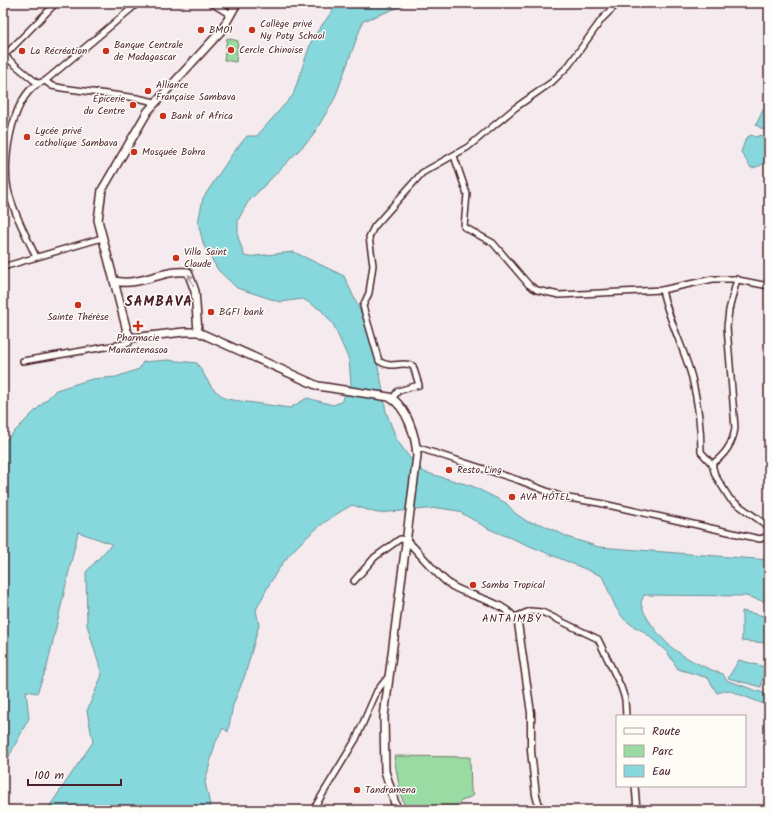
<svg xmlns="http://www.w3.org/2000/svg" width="772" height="813" font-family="Kalam,sans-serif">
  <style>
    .green { fill: #9adaa3; stroke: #727c67 }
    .water { fill: #86d8dc; stroke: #6e8e95 }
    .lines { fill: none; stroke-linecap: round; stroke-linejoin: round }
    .minor-casing { stroke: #4a1f2b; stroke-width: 8 }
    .tertiary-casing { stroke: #4a1f2b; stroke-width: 9 }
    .secondary-casing { stroke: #4a1f2b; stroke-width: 10 }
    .minor { stroke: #fdfcf7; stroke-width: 5 }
    .tertiary { stroke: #fdfcf7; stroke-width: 6 }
    .secondary { stroke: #fdfcf7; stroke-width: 7 }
    .oneway { stroke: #ac999b }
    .poi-dot { fill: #c8321e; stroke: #fdfcf7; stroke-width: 1.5 }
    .labels { text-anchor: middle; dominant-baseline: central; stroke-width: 3; stroke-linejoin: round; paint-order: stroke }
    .poi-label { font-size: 10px; fill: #4a1f2b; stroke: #fdfcf7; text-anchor: start }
    .neighbourhood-label { font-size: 11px; letter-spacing: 1px; fill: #4a1f2b; stroke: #fdfcf7 }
    .district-label { font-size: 14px; font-weight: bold; letter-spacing: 1px; fill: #4a1f2b; stroke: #fdfcf7 }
  </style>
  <rect width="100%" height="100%" fill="#f5ebee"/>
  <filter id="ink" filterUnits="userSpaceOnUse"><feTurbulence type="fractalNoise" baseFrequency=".025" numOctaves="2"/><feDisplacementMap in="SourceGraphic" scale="8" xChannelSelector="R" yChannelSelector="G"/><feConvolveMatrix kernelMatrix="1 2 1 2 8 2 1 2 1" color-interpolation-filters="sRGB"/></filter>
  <g filter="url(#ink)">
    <g class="green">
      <path d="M 227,38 L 238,41 L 236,62 L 224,60 Z"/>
      <path d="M 394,756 L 470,757 L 471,792 L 474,795 L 460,802 L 453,810 L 406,810 L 400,792 Z"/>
    </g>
    <g class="water">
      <path d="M 338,3 L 410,3 L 363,21 L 335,98 L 312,137 L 248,202 L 238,220 L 238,237 L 245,257 L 294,252 L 344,276 L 369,330 L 381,380 L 386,412 L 397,440 L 409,457 L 424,472 L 472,486 L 506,503 L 516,514 L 528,522 L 541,524 L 570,538 L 599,547 L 769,560 L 769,603 L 746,596 L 644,595 L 641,602 C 642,616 664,642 675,650 C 689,660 707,669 723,674 L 726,680 L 769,695 L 769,706 L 728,690 L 717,693 L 708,678 L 678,669 L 667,652 L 643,631 L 633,626 L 624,619 L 616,608 L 602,576 L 489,529 L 458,511 L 439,508 L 377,513 L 352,505 C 326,519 300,540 282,564 C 272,578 264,594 256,610 L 259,625 L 245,675 L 233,705 L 228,732 L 223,728 L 215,744 L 205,782 L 211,810 L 47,810 L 93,742 L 87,711 L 102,675 L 87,625 L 86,572 L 112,544 L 78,532 L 47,667 L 37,693 L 26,691 L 29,718 L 3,768 L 3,443 L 56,390 L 92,379 L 116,377 L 139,369 L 143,362 L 168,360 L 197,363 L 212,388 L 226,399 L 290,408 L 307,398 L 333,405 L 341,402 L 351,384 L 349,360 L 333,324 L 321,310 L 303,299 L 280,302 L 237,288 L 218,270 L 204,246 L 198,223 L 203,198 L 233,153 L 247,136 L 257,136 L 293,95 L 312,39 Z"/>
      <path d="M 769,106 L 769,133 L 756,125 L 763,110 Z"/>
      <path d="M 751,135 L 756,137 L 761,135 L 764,140 L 769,142 C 769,156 768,166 751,168 L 741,152 L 746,138 Z"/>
      <path d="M 742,611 L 769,617 L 769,631 L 766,643 L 742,641 Z"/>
      <path d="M 739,660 L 765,667 L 761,687 L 728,678 Z"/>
    </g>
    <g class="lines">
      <g class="minor-casing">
        <g id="minor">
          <path d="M 125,3 L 131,8"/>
          <path d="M 5,55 L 56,3"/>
          <path d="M 4,56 L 5,55 L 8,59 L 37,83"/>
          <path d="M 45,81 L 52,86 L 62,88 L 137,98 L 155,102"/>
          <path d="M 454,156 L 467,194 L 464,227 L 493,243 L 529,285 L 537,290 L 559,295 L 662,290 L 713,279 L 733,279 L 769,286"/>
          <path d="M 36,257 C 26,235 13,212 8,189 C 2,161 12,89 45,81 L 138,3"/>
          <path d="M 3,267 L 102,238"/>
          <path d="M 662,290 C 669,321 684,348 692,378 C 698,403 701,427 701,452 L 712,464 C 725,455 733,443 735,428 L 727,327 L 729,310 L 737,279"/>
          <path d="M 23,361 L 129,343 L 131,338"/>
          <path d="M 392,399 L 398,391 L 419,385 L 413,366 C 401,360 392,370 379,361 L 363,306 L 369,293 L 373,265 L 369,237 L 374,227 L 422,173 L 468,147 L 515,108 L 552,82 L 569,65 L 602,19 L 618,3"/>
          <path d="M 416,447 L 518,480 L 562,497 L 599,503 L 760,539 L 768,536 L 769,525"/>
          <path d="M 712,464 L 715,475 L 730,499 L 769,527"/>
          <path d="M 354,581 L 375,557 L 400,539 L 406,540"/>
          <path d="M 515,617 L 530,611 L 542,612 L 598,639 L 621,687 L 625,699 L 626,716"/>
          <path d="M 635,786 L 637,810"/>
          <path d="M 313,810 L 356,739 L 377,691 L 388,677"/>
        </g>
      </g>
      <g class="tertiary-casing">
        <g id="tertiary">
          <path d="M 212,3 L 230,14"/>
          <path d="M 406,540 C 422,554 434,574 452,586 C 472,598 506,601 518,623 L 531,713 L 531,751 L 536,795 L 540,810"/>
        </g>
      </g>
      <g class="secondary-casing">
        <g id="secondary">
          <path d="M 114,281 L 98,220 L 102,190 L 148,111 L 222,30 L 237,3"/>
          <path d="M 198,332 L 195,291 L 188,272 C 162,269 141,287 114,281 L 127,331 L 131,338 L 184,332 L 198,332 L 318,386 L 389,397 C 407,406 416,437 417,456 L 384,717 L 385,771 L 397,810"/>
        </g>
      </g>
      <use href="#minor" class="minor"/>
      <use href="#tertiary" class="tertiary"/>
      <use href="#secondary" class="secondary"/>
    </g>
    <defs><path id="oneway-shaft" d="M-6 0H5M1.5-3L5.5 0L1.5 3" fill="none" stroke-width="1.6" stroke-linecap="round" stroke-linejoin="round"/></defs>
    <use class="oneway" href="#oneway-shaft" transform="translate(191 280) rotate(-113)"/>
  </g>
  <g class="poi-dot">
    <circle cx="201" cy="30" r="4"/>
    <circle cx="252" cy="30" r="4"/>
    <circle cx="231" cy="50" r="4"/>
    <circle cx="22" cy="51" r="4"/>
    <circle cx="106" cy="51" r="4"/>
    <circle cx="148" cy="91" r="4"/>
    <circle cx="133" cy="105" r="4"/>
    <circle cx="163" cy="116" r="4"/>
    <circle cx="27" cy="137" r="4"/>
    <circle cx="134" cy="152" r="4"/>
    <circle cx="176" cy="258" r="4"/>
    <circle cx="78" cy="305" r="4"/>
    <circle cx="211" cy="312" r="4"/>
    <path d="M136 320h4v4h4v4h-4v4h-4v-4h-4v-4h4z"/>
    <circle cx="449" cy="470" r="4"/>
    <circle cx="512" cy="497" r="4"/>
    <circle cx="473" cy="585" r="4"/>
    <circle cx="357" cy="790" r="4"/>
  </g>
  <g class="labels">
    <g class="poi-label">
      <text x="260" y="24">Collège privé<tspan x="260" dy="12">Ny Poty School</tspan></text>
      <text x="209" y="30">BMOI</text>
      <text x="114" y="45">Banque Centrale<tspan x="114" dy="12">de Madagascar</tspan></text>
      <text x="239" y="50">Cercle Chinoise</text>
      <text x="30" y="51">La Récréation</text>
      <text x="156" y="85">Alliance<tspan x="156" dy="12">Française Sambava</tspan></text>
      <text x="125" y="99" text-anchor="end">Épicerie<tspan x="125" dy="12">du Centre</tspan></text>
      <text x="171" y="116">Bank of Africa</text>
      <text x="35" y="131">Lycée privé<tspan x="35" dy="12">catholique Sambava</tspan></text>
      <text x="142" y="152">Mosquée Bohra</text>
      <text x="184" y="252">Villa Saint<tspan x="184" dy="12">Claude</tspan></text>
      <text x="219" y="312">BGFI bank</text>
      <text x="78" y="317" text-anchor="middle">Sainte Thérèse</text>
      <text x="138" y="338" text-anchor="middle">Pharmacie<tspan x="138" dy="12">Manantenasoa</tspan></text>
      <text x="457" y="470">Resto Ling</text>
      <text x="520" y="497">AVA HÖTEL</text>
      <text x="481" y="585">Samba Tropical</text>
      <text x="365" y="790">Tandramena</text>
    </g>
    <g class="neighbourhood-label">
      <text x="512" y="619">ANTAIMBY</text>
    </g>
    <g class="district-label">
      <text x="159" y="302">SAMBAVA</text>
    </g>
  </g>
  <rect width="772" height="813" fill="none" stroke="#fdfcf7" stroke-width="16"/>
  <rect x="8" y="8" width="756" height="797" fill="none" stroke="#4a1f2b" stroke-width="1.5" filter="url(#ink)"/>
  <rect x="616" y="715" width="130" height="72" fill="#fdfcf7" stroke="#b5a4a5"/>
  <rect x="624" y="728" width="20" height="6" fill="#fdfcf7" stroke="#b5a4a5"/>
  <text x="652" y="735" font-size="12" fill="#4a1f2b">Route</text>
  <rect x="624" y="745" width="20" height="12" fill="#9adaa3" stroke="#b5a4a5"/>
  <text x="652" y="755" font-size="12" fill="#4a1f2b">Parc</text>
  <rect x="624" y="765" width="20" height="12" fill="#86d8dc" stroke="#b5a4a5"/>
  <text x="652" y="775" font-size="12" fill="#4a1f2b">Eau</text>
  <path d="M28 779v6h93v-6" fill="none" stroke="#4a1f2b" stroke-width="2"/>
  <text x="34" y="779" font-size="12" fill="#4a1f2b" stroke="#fdfcf7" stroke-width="3" paint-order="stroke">100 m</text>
</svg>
